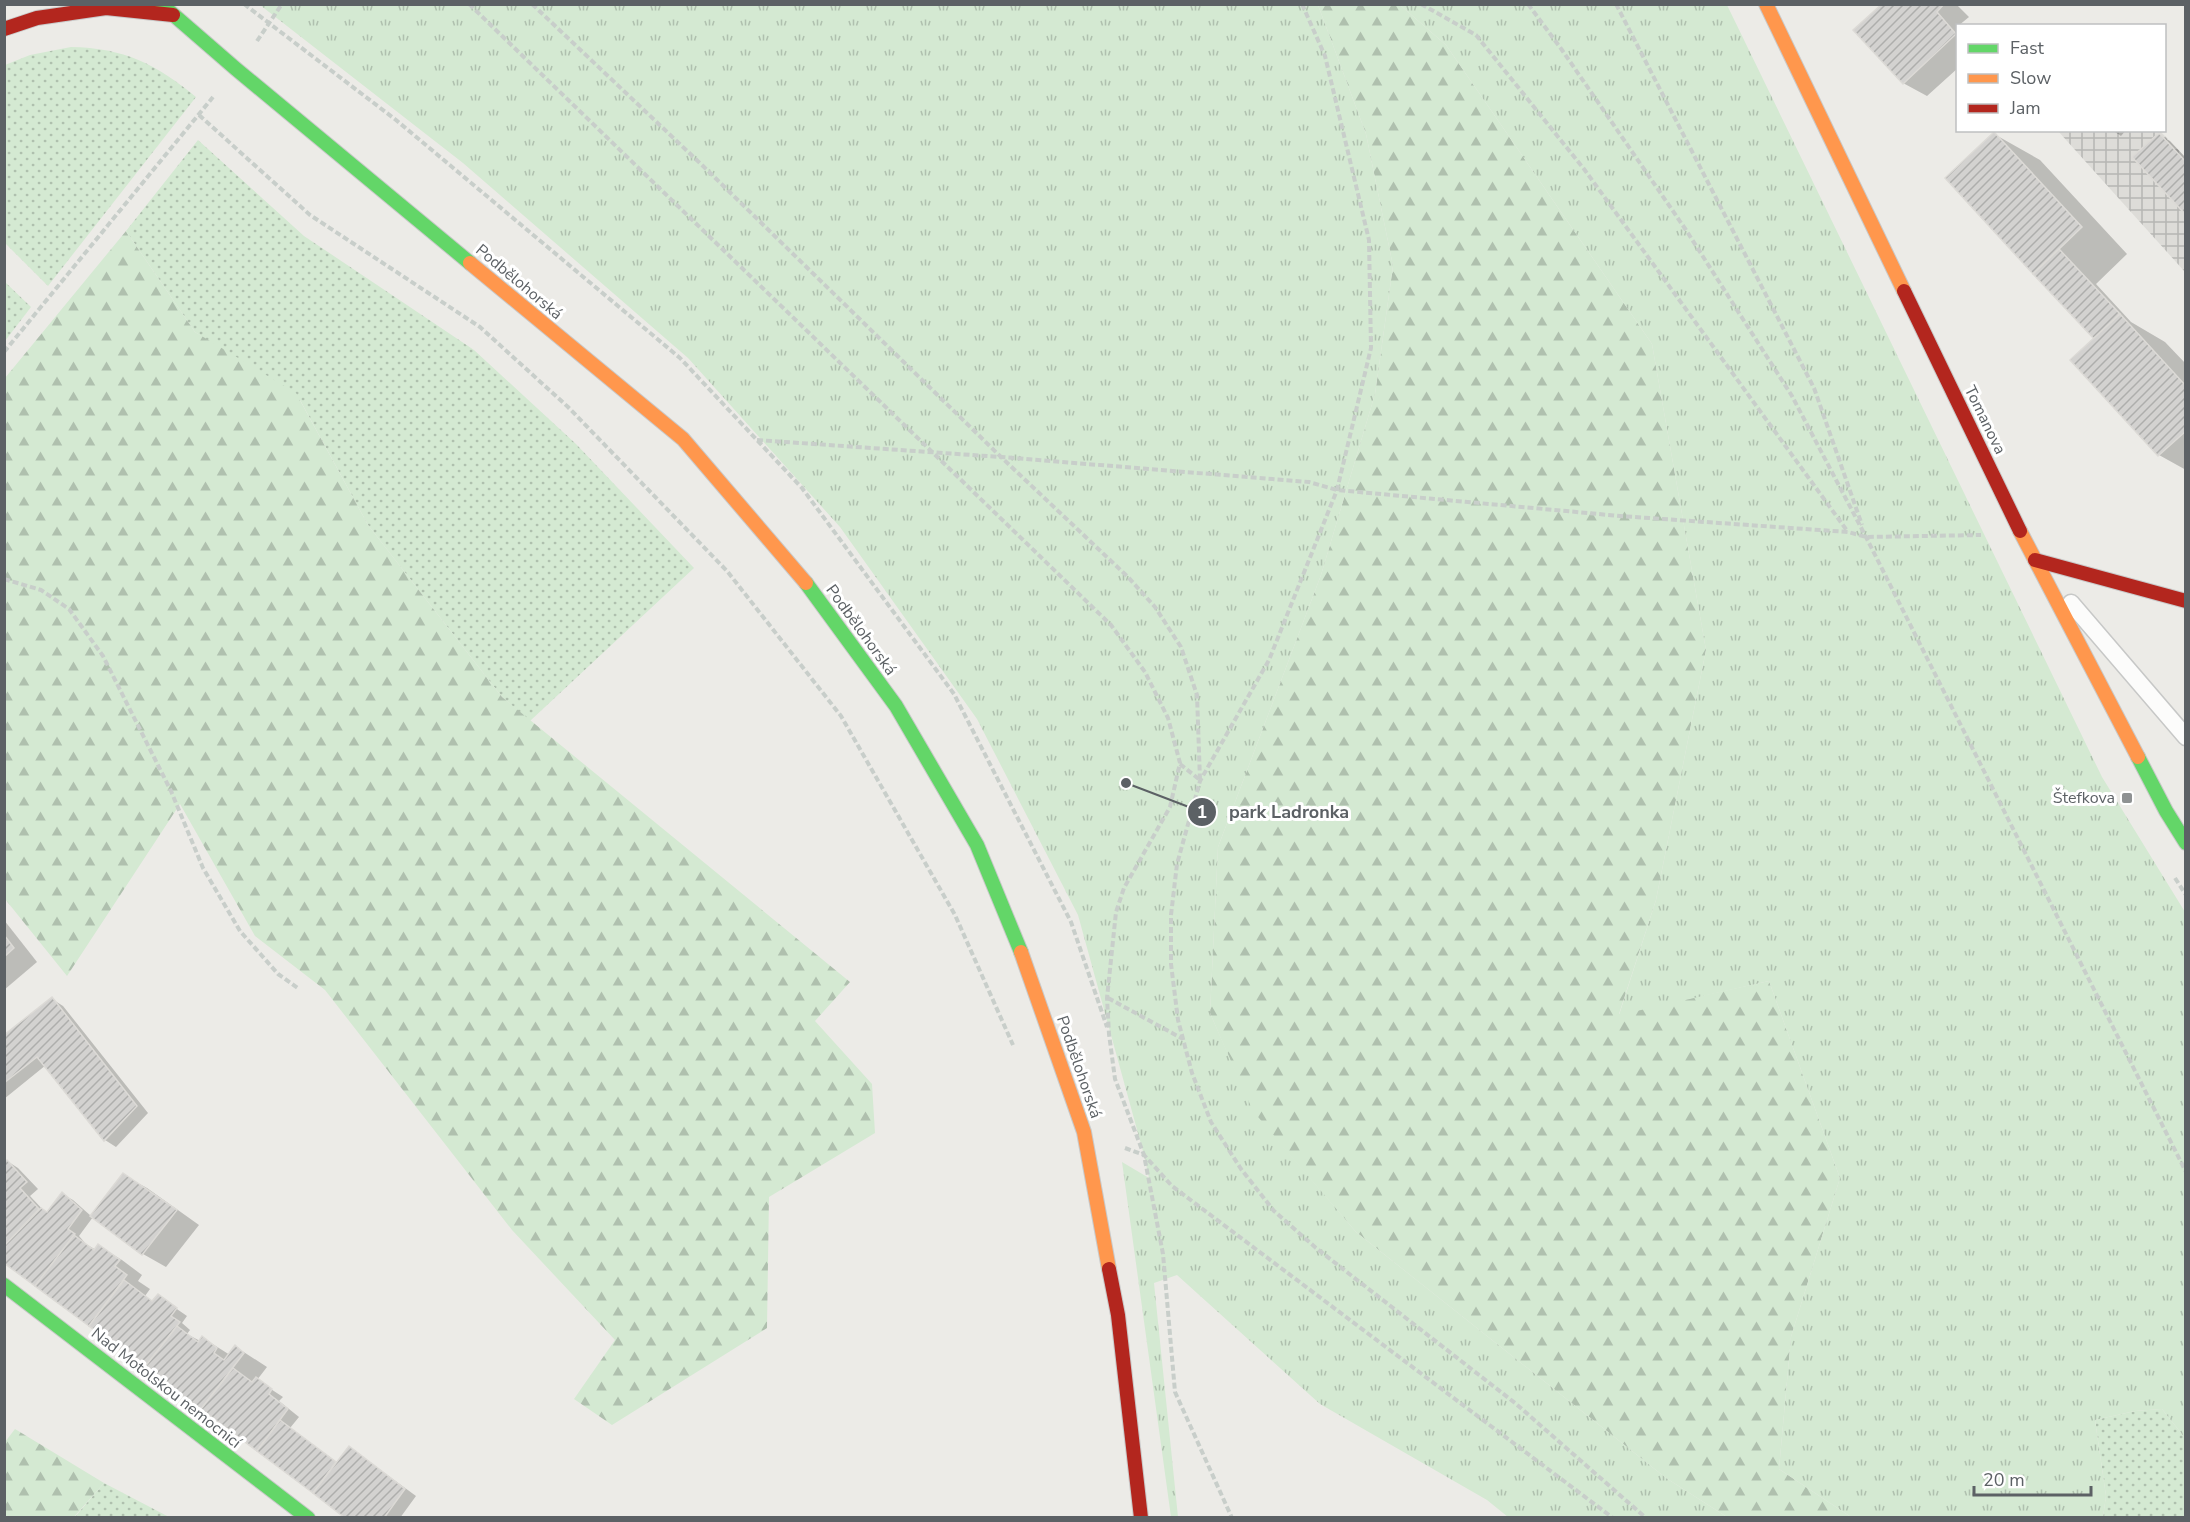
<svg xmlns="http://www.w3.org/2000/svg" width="2190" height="1522" font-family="'Nunito Sans',sans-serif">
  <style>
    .industrial { fill: url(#industrial-grid) }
    .grass { fill: url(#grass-dots) }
    .forest { fill: url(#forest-firs) }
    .park { fill: url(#park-tufts) }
    .shadow { fill: #0003 }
    .building { fill: url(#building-hatch); stroke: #dcdad6; stroke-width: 1.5 }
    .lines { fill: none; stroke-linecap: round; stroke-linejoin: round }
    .lane-casing { stroke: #c7c8c7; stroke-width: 19 }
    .fast-casing { stroke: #c9c9c9; stroke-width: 16 }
    .slow-casing { stroke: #c9c9c9; stroke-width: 16 }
    .jam-casing { stroke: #c9c9c9; stroke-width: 16 }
    .path { stroke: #c8ceca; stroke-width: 4; stroke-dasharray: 6 3; stroke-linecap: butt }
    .lane { stroke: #fcfcfb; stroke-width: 16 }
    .fast { stroke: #63d668; stroke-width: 14 }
    .slow { stroke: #ff974d; stroke-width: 14 }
    .jam { stroke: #b3261e; stroke-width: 14 }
    .poi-dot { fill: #8e9192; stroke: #fff; stroke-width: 2 }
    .labels { text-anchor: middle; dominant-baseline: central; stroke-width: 6; stroke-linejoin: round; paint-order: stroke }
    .street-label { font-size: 16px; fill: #5c6165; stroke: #fff }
    .poi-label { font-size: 16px; fill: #5c6165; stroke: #fff; text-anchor: end }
    .leader { fill: none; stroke: #5c6165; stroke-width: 2 }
    .callout-dot { fill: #5c6165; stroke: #fff; stroke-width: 2 }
    .mark-label { font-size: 18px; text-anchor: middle; font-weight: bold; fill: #fff }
    .callout-label { font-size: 18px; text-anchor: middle; font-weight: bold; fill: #5c6165; stroke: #fff; stroke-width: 6; stroke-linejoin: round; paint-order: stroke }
  </style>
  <defs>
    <pattern id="industrial-grid" width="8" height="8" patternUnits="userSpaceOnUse" patternTransform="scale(1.5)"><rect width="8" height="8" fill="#dddcd8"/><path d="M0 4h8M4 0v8" fill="none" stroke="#b6b6b3"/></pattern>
    <pattern id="grass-dots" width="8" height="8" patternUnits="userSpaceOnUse" patternTransform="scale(1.5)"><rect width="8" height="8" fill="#d4e9d2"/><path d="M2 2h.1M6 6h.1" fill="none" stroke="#afc0ae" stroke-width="1.8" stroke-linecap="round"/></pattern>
    <pattern id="forest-firs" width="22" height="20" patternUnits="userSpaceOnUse" patternTransform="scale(1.5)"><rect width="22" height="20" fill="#d4e9d2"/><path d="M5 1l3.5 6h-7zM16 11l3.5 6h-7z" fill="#afc0ae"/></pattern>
    <pattern id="park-tufts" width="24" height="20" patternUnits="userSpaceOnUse" patternTransform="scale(1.5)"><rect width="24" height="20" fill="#d4e9d2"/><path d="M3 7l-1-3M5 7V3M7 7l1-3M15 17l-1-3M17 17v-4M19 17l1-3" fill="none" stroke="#afc0ae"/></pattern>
    <pattern id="building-hatch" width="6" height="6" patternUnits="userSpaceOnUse" patternTransform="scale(1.5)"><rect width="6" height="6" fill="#d3d2d0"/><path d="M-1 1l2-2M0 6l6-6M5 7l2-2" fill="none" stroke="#aeaeac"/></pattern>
  </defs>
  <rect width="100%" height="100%" fill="#ecebe7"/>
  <path class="industrial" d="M 2058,131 L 2160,131 L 2185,157 L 2185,272 Z"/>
  <g class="grass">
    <path d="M 71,47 C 124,48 156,64 196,97 L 48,286 L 5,243 L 5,65 L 30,55 Z"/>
    <path d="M 198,140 L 304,236 L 474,350 L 576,444 L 694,568 L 530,721 L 502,697 L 368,525 L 300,400 L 195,332 L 126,231 Z"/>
    <path d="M 5,282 L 31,307 L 5,341 L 4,341 Z"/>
    <path d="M 2162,1409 L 2185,1438 L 2185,1517 L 2103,1517 L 2106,1496 L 2095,1420 L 2135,1411 Z"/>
    <path d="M 104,1483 L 169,1517 L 74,1518 Z"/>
  </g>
  <g class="forest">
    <path d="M 1318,5 L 1400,5 L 1446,45 L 1652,344 L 1706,650 L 1656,900 L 1619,1014 L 1769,981 L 1840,1178 L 1791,1337 L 1779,1469 L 1851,1517 L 1727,1517 L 1666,1478 L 1356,1232 L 1252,1111 L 1210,1013 L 1218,847 L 1321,575 L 1375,394 L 1393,266 L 1366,134 Z"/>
    <path d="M 126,231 L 195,332 L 296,393 L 368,525 L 502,697 L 850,982 L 815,1021 L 872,1084 L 875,1133 L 769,1197 L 767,1328 L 612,1425 L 574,1399 L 615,1340 L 512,1230 L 325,990 L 255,936 L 180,804 L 67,976 L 5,899 L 5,378 Z"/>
    <path d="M 15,1429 L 104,1483 L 74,1517 L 5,1517 L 5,1442 Z"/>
  </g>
  <g class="park">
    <path d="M 260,5 L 1318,5 L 1366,134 L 1393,266 L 1375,394 L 1321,575 L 1218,847 L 1210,1013 L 1253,1111 L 1356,1232 L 1666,1478 L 1727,1517 L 1508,1517 L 1487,1500 L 1320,1404 L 1177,1275 L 1154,1283 L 1178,1517 L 1171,1517 L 1122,1162 L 1149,1178 L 1144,1155 L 1078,915 L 977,719 L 840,527 L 688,358 L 463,163 Z"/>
    <path d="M 1400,5 L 1727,5 L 2102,777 L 2185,912 L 2185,1438 L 2162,1409 L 2135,1411 L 2095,1420 L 2106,1496 L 2103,1517 L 1851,1517 L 1779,1469 L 1791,1337 L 1840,1178 L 1769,981 L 1619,1015 L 1656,900 L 1706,650 L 1652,344 L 1446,45 Z"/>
  </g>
  <g class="shadow">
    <path d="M 1884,4 L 1956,4 L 1969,17 L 1958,26 L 1958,68 L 1927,96 L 1903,83 Z"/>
    <path d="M 2112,130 L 2126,130 L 2121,136 Z"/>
    <path d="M 1994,134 L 2040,160 L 2127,254 L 2096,284 L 2131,322 L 2165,342 L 2186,364 L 2186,470 L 2159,455 L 2072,360 L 2095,339 Z"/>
    <path d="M 2159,135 L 2170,141 L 2186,158 L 2186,213 Z"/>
    <path d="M 4,920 L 37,962 L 4,990 Z"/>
    <path d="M 52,999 L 63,1006 L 148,1113 L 116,1147 L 105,1140 L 46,1065 L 4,1099 L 4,1037 Z"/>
    <path d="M 7,1161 L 18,1168 L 38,1189 L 30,1196 L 47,1214 L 62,1194 L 73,1200 L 91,1216 L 123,1175 L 147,1188 L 199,1225 L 166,1267 L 143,1254 L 93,1217 L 79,1236 L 86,1244 L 96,1250 L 99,1246 L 122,1260 L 142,1275 L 138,1281 L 150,1289 L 145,1296 L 153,1302 L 158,1296 L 187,1316 L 182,1323 L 190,1330 L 187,1334 L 200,1341 L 203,1338 L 230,1355 L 236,1347 L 267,1367 L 257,1380 L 283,1397 L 279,1401 L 299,1417 L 290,1428 L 338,1463 L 360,1455 L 416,1496 L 400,1518 L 347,1518 L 4,1261 L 4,1163 Z"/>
  </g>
  <g class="building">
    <path d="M 1882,4 L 1944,4 L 1937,12 L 1956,34 L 1903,84 L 1853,30 Z"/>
    <path d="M 1994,132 L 2082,227 L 2033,274 L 1945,178 Z"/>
    <path d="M 2159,133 L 2186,162 L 2186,215 L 2132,157 Z"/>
    <path d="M 2059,249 L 2120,314 L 2094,339 L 2033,274 Z"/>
    <path d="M 2120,314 L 2186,386 L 2186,431 L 2158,456 L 2070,360 Z"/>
    <path d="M 4,935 L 14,948 L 4,957 Z"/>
    <path d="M 52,997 L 137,1106 L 104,1141 L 37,1057 L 4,1083 L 4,1035 Z"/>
    <path d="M 7,1160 L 27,1182 L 20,1188 L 39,1209 L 4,1246 L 4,1161 Z"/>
    <path d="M 123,1173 L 177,1210 L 142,1255 L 90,1216 Z"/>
    <path d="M 62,1192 L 82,1210 L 68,1229 L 75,1234 L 35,1286 L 4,1263 L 4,1246 L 41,1208 L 47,1212 Z"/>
    <path d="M 74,1235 L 94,1250 L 98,1244 L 120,1260 L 115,1266 L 127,1275 L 89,1326 L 35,1286 Z"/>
    <path d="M 124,1280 L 152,1301 L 158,1294 L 177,1308 L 171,1316 L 180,1322 L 144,1368 L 89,1326 Z"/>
    <path d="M 177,1326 L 198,1342 L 202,1336 L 217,1348 L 214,1353 L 224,1360 L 235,1345 L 244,1353 L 201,1409 L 144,1368 Z"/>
    <path d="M 233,1368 L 252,1382 L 256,1377 L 272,1389 L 269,1394 L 288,1409 L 257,1451 L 201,1409 Z"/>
    <path d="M 280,1420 L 336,1462 L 313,1493 L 257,1451 Z"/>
    <path d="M 349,1446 L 405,1489 L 384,1518 L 345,1518 L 313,1493 Z"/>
  </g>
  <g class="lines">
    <g class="lane-casing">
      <path id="lane" d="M 2071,603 L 2186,737"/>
    </g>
    <g class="fast-casing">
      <g id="fast">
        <path d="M 161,4 L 236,69 L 470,263"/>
        <path d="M 806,583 L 896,706 L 977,845 L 1021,952"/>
        <path d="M 2138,757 L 2166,811 L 2186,843"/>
        <path d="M 4,1285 L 308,1518"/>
      </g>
    </g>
    <g class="slow-casing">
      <g id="slow">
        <path d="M 1766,4 L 1904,291"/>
        <path d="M 470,263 L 683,439 L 806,583"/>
        <path d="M 2020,531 L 2138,757"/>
        <path d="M 1021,952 L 1084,1132 L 1109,1269"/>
      </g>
    </g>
    <g class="jam-casing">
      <g id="jam">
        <path d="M 4,29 L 37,18 L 106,8 L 173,15"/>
        <path d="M 1904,291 L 2020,531"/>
        <path d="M 2035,560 L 2186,601"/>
        <path d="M 1109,1269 L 1118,1315 L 1141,1518"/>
      </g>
    </g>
    <g class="path">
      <path d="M 244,4 L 396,120 L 680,358 L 802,488 L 954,694 L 1071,922 L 1107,1027"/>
      <path d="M 469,4 L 1111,625 L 1145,672 L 1168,718 L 1180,763 L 1170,807 L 1124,888 L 1116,912 L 1107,998 L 1109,1034 L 1115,1079 L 1144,1155 L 1163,1254 L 1175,1392 L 1232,1518"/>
      <path d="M 532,4 L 703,166 L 1001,457 L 1128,577 L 1155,607 L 1181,647 L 1197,695 L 1200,780"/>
      <path d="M 1302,4 L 1325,56 L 1369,240 L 1371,348 L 1337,490 L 1269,660 L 1200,781 L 1177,864 L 1171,915 L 1171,964 L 1178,1020 L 1192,1073 L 1211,1122 L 1241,1169 L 1274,1211 L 1316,1248 L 1515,1403 L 1646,1518"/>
      <path d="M 1421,4 L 1476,35 L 1584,169 L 1848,532"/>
      <path d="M 1528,4 L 1562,50 L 1686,230 L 1792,396 L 1866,537 L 2186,1172"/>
      <path d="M 1616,4 L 1814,388 L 1862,525"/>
      <path d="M 257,41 L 282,4"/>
      <path d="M 199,115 L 310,215 L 480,327 L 568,407 L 727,571 L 841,716 L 955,915 L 1013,1045"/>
      <path d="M 4,352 L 213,97"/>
      <path d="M 757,440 L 1001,457 L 1309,482 L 1337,490 L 1620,516 L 1848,532 L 1866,537 L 1981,535"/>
      <path d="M 4,579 L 41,590 L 69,609 L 103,656 L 171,791 L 203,868 L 240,931 L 278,974 L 299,989"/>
      <path d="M 1180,764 L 1200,780"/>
      <path d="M 2175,878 L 2186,895"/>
      <path d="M 1108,998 L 1183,1039"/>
      <path d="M 1125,1148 L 1144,1155 L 1172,1186 L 1613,1518"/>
    </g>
    <use href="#lane" class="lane"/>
    <use href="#fast" class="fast"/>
    <use href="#slow" class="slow"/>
    <use href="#jam" class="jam"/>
  </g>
  <rect class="poi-dot" x="2121" y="792" width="12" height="12" rx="3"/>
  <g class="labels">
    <g class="street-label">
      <text transform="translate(519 282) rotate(40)">Podbělohorská</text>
      <text transform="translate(1985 420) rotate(64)">Tomanova</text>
      <text transform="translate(861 630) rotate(54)">Podbělohorská</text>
      <text transform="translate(1079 1067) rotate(71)">Podbělohorská</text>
      <text transform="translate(166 1388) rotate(38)">Nad Motolskou nemocnicí</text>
    </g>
    <g class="poi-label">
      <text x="2115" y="798">Štefkova</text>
    </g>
  </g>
  <path class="leader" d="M1126 783L1202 812"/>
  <g class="callout-dot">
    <circle cx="1126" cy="783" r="6"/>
    <circle cx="1202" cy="812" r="15"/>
  </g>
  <g class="mark-label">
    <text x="1202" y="818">1</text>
  </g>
  <g class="callout-label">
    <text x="1289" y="818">park Ladronka</text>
  </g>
  <rect width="2190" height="1522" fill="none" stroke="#5c6165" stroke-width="12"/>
  <rect x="1956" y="24" width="210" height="108" fill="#ffffff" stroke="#bec0c1" stroke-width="1.5"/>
  <rect x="1968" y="44" width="30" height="9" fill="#63d668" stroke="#bec0c1" stroke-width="1.5"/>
  <text x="2010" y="54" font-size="18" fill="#5c6165">Fast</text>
  <rect x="1968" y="74" width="30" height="9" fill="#ff974d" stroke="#bec0c1" stroke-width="1.5"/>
  <text x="2010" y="84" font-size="18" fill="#5c6165">Slow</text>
  <rect x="1968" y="104" width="30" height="9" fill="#b3261e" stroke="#bec0c1" stroke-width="1.5"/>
  <text x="2010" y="114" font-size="18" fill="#5c6165">Jam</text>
  <path d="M1974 1486v9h117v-9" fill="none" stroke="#5c6165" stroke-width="3"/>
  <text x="1983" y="1486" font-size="18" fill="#5c6165" stroke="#ffffff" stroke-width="4.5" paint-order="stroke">20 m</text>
</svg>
